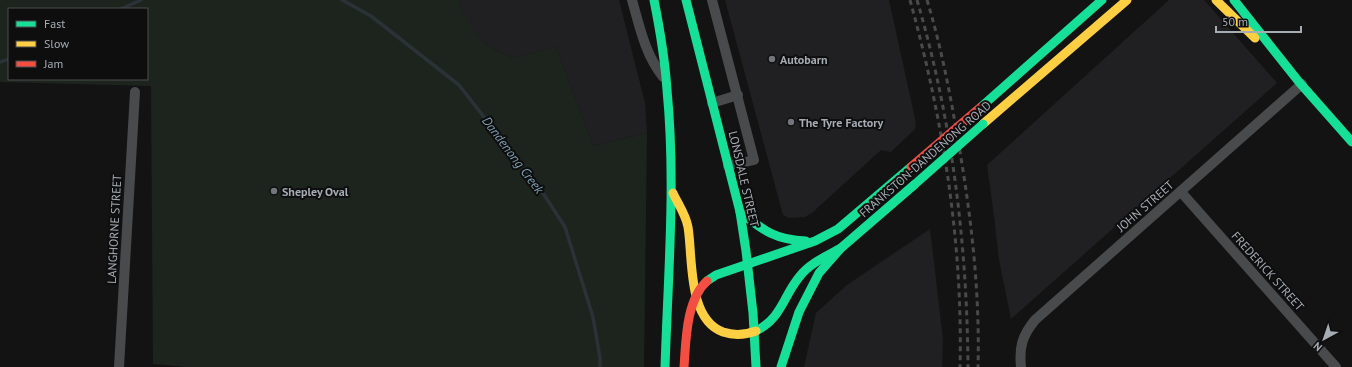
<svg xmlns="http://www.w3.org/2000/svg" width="1352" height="367" font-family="'PT Sans',sans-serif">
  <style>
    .built { fill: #202022 }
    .green { fill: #1d241e; fill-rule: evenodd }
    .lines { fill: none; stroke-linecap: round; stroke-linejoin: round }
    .stream { stroke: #2a3237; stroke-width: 3.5 }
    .street { stroke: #484a4c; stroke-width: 10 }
    .fast { stroke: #16e098; stroke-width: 9 }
    .slow { stroke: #ffcf43; stroke-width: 9 }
    .jam { stroke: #f24e42; stroke-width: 9 }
    .rail { stroke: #484a4c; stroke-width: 3; stroke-dasharray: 5 4; stroke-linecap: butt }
    .fast-bridge { stroke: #16e098; stroke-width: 9 }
    .jam-bridge { stroke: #f24e42; stroke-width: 9 }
    .poi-dot { fill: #72767c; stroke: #0e0e0f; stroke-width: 1.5 }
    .labels { text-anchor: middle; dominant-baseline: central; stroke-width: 4; stroke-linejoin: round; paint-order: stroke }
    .poi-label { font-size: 12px; font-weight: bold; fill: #a5acb4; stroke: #0e0e0f; text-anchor: start }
    .street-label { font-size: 12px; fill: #a5acb4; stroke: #0e0e0f }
    .water-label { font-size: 13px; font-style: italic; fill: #7d9eaf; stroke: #0e0e0f }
  </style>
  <rect width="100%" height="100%" fill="#131314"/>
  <g class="built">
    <path d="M 458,0 L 619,0 L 645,103 L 647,133 L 593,146 L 556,47 L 512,58 L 499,52 L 482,41 L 460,10 Z"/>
    <path d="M 725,0 L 889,0 L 916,123 L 915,129 L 891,152 L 881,150 L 813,212 L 805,217 L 789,218 L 783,215 Z"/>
    <path d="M 1169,0 L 1204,0 L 1277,83 L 1011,319 L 999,260 L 994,216 L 987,165 Z"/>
    <path d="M 930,229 L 943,340 L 942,367 L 804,367 L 816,313 L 847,285 Z"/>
  </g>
  <path class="green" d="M 0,0 L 458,0 L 461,10 L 482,41 L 499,52 L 512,58 L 556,47 L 593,146 L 647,133 L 644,367 L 186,367 L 153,364 L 151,86 L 0,82 ZM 9,9 L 147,9 L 147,79 L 9,79 Z"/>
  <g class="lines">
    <g class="stream">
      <path d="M 342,0 L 371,16 L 459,85 L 541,190 L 565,227 L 593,317 L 600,358 L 600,367"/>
      <path d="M 121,9 L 141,0"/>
      <path d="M 0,62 L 9,59"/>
    </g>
    <g class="street">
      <path d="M 632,0 C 640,28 645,54 663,77"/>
      <path d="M 712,0 L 754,160 L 728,166"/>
      <path d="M 712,103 L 738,95"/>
      <path d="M 1181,192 L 1336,367"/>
      <path d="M 119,367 L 135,92"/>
      <path d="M 1021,367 C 1019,347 1022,336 1035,320 L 1302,84"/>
    </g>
    <g class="fast">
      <path d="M 654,0 C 660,30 665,60 667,90 C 676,182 668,275 665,367"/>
      <path d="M 686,0 L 740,212 L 746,251 L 753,313 L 756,367"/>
      <path d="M 1234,0 L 1299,82 L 1352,142"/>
      <path d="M 981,107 L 1102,0"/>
      <path d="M 740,212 C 763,230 775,240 806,241"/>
      <path d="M 707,281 L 716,275 L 815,241 L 838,229 L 911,167"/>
      <path d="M 756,331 C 782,318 783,296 800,276 C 810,263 827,256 841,248"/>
      <path d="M 781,367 L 799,312 L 819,273 L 841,248 L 914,185"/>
    </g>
    <g class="slow">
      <path d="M 1216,0 L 1255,38"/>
      <path d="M 983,124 L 1127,0"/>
      <path d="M 673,193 C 678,204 686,215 688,227 C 693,257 687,319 723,332 C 735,336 745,335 756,331"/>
    </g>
    <path class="jam" d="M 684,367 C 686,340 686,300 707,281"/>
    <g class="rail">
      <path d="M 910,0 C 943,119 963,244 960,367"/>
      <path d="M 917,0 C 952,119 967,244 968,367"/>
      <path d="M 927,0 C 941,46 950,93 958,140 C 971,215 980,291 978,367"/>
    </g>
    <path class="fast-bridge" d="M 914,185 L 983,124"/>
    <path class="jam-bridge" d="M 911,167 L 981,107"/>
  </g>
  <g class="poi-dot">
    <circle cx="772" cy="59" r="4"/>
    <circle cx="791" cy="122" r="4"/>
    <circle cx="274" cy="191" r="4"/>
  </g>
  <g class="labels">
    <g class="poi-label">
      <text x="780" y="59">Autobarn</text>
      <text x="799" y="122">The Tyre Factory</text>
      <text x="282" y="191">Shepley Oval</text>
    </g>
    <g class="street-label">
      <text transform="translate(925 159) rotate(-41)">FRANKSTON-DANDENONG ROAD</text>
      <text transform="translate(744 179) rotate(77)">LONSDALE STREET</text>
      <text transform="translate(1145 206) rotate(-41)">JOHN STREET</text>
      <text transform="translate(114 229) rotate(-87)">LANGHORNE STREET</text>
      <text transform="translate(1268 271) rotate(48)">FREDERICK STREET</text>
    </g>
    <g class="water-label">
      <text transform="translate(513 155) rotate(53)">Dandenong Creek</text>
    </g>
  </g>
  <rect x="8" y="8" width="140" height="72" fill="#0e0e0f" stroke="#4a4d51"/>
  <rect x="16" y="21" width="20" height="6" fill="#16e098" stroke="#4a4d51"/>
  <text x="44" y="28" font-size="12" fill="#a5acb4">Fast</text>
  <rect x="16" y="41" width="20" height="6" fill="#ffcf43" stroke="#4a4d51"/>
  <text x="44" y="48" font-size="12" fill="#a5acb4">Slow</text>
  <rect x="16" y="61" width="20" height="6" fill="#f24e42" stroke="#4a4d51"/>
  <text x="44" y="68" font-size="12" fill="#a5acb4">Jam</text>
  <g transform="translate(1324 339) rotate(220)" stroke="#0e0e0f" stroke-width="3" paint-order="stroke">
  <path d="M0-3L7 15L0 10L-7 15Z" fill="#a5acb4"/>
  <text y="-6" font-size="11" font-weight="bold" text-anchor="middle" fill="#a5acb4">N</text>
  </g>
  <path d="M1216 26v6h85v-6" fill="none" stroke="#a5acb4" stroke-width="2"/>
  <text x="1222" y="26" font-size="12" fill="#a5acb4" stroke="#0e0e0f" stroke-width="3" paint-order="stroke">50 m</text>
</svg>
